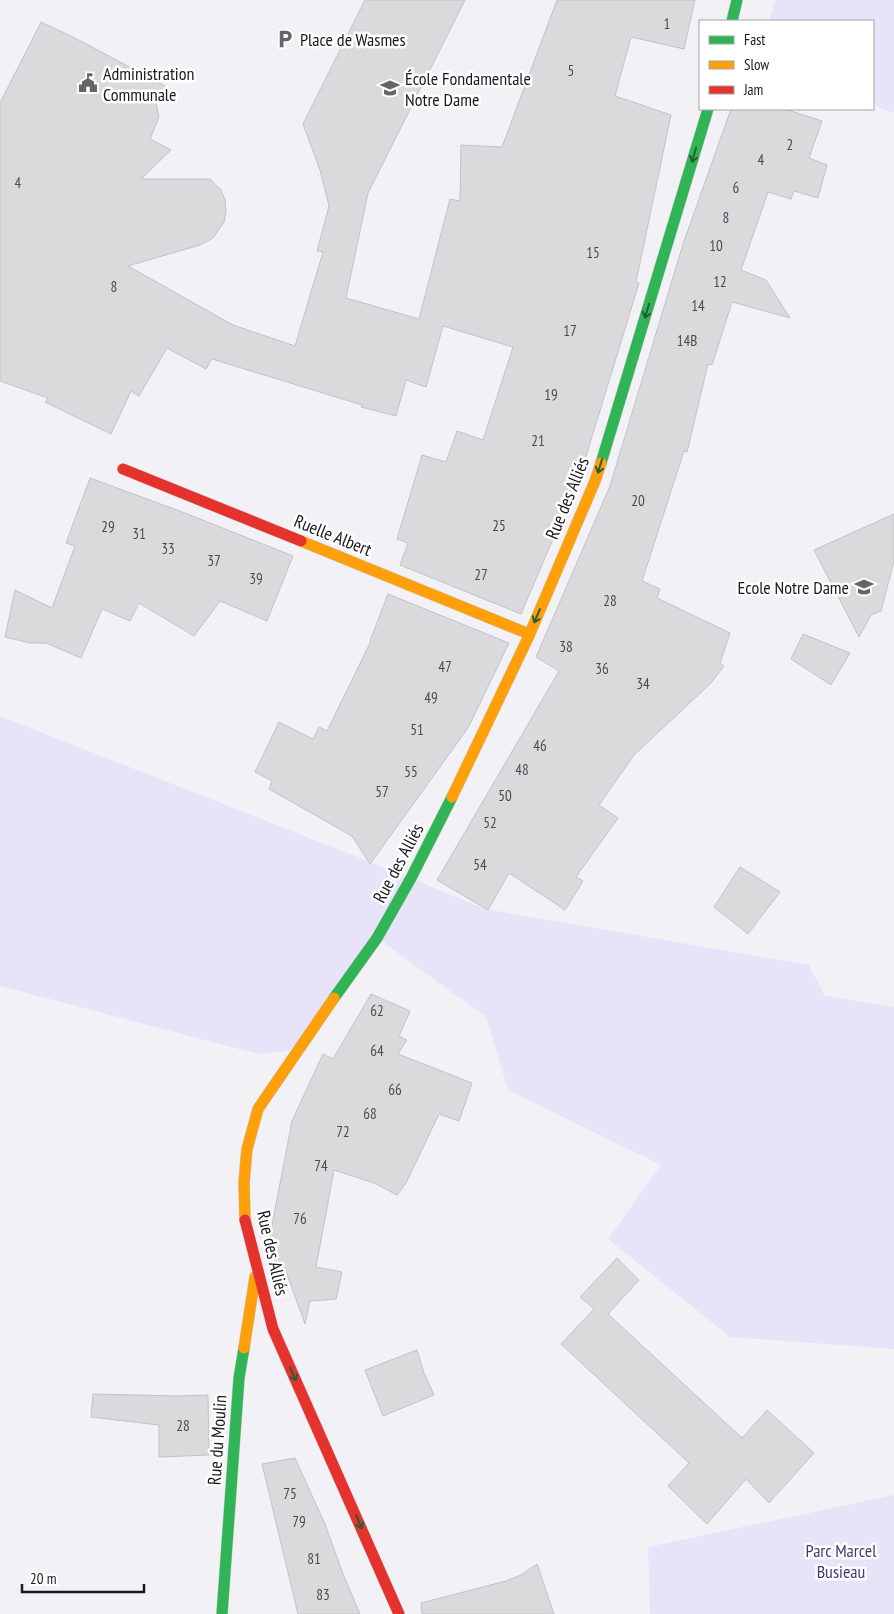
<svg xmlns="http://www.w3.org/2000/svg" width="894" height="1614" font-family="'PT Sans Narrow',sans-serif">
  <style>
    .green { fill: #e7e4fa }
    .building { fill: #dadadd; stroke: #c3c3c6 }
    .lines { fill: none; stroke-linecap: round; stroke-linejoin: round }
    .fast-casing { stroke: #cfcfd2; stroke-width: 12 }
    .slow-casing { stroke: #cfcfd2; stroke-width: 12 }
    .jam-casing { stroke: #cfcfd2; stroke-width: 12 }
    .fast { stroke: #30b455; stroke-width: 11 }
    .slow { stroke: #ff9f0a; stroke-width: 11 }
    .jam { stroke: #e5322d; stroke-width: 11 }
    .oneway { stroke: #245f36 }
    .labels { text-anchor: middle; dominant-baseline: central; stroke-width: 5; stroke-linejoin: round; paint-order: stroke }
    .number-label { font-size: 15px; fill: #4a494c }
    .poi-label { font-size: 18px; fill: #1a191c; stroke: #fff; text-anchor: start }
    .street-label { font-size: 18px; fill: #1a191c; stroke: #fff }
    .park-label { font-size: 18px; fill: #483879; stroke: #fff }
  </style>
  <rect width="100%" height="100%" fill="#f1f1f6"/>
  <g class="green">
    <path d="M 776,0 L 894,0 L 894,113 L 873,105 L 873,21 L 769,21 Z"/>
    <path d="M 0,716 L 411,878 L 485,909 L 809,965 L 825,996 L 894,1007 L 894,1349 L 730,1337 L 608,1239 L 661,1165 L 508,1090 L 486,1017 L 377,938 L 297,1050 L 258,1054 L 0,986 Z"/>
    <path d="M 894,1495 L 894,1614 L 650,1614 L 648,1547 Z"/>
  </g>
  <g class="building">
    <path d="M 365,0 L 465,0 L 368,193 L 346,298 L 419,319 L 450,199 L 460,201 L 461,145 L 502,147 L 557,0 L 695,0 L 684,49 L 631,37 L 615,96 L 671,115 L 636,282 L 639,283 L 580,476 L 521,614 L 400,565 L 408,543 L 397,539 L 422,455 L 446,462 L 457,431 L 483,440 L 513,347 L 443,326 L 426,387 L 406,380 L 396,416 L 361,407 L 362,405 L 212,359 L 206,369 L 167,348 L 139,396 L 131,391 L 111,434 L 45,402 L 48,398 L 0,381 L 0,103 L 41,22 L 77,39 L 165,86 L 156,103 L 159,117 L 150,139 L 171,150 L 141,179 L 210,179 L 221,190 L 225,200 L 226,211 L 224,222 L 213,238 L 200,245 L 128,266 L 233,325 L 295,346 L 323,252 L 317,251 L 329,206 L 320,170 L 303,124 Z"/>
    <path d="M 731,109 L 785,109 L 822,121 L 809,158 L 827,165 L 818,198 L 794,191 L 791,199 L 768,192 L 741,270 L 766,280 L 790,318 L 732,302 L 712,365 L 708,364 L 687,452 L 684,451 L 642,581 L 660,589 L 657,598 L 730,633 L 720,663 L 724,666 L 711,683 L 634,755 L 599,805 L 618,818 L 576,877 L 583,881 L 565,910 L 509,873 L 488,910 L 437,880 L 559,671 L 536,657 L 610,486 L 683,244 Z"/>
    <path d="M 90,478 L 185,513 L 293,556 L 267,621 L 220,601 L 194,636 L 139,603 L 130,621 L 102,609 L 81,658 L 46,643 L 30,643 L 5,637 L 15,590 L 52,608 L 75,546 L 66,543 Z"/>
    <path d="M 894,514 L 894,561 L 881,611 L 871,615 L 859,637 L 814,550 Z"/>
    <path d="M 388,594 L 509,643 L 468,728 L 370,864 L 352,836 L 269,789 L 272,781 L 255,772 L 279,722 L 313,739 L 319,727 L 327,731 L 371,641 L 370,641 Z"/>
    <path d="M 803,634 L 850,653 L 831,685 L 791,659 Z"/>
    <path d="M 740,867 L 780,892 L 748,934 L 714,907 Z"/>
    <path d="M 371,994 L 410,1011 L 399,1036 L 407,1040 L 398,1054 L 472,1083 L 459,1121 L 439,1114 L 406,1183 L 397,1195 L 374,1183 L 334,1170 L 316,1267 L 342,1272 L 336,1299 L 310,1301 L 305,1324 L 285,1269 L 277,1268 L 269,1241 L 292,1121 L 323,1054 L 333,1059 Z"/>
    <path d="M 617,1258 L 639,1280 L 608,1314 L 742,1438 L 767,1410 L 814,1453 L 769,1503 L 746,1479 L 707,1524 L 668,1486 L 689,1463 L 561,1344 L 594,1309 L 580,1297 Z"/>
    <path d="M 417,1350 L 424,1373 L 434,1395 L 383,1416 L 365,1370 Z"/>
    <path d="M 93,1394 L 177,1396 L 208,1395 L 209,1455 L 159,1457 L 159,1425 L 91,1417 Z"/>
    <path d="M 295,1458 L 325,1524 L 343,1574 L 360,1614 L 298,1614 L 262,1464 Z"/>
    <path d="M 537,1564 L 554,1614 L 422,1614 L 421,1603 L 506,1581 L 521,1575 Z"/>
  </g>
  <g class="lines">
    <g class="fast-casing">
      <g id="fast">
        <path d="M 732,21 L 737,0"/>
        <path d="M 601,463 L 708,109"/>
        <path d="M 334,998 L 377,938 L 411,878 L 452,797"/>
        <path d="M 222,1614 L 239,1378 L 244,1348"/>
      </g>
    </g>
    <g class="slow-casing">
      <g id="slow">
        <path d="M 301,541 L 529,634"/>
        <path d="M 452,797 L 528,638 L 595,481 L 601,463"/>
        <path d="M 245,1220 L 244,1183 L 247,1149 L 258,1109 L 334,998"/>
        <path d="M 244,1348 L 255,1277"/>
      </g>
    </g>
    <g class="jam-casing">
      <g id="jam">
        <path d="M 123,469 L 301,541"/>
        <path d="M 245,1220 L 273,1329 L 399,1614"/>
      </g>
    </g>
    <use href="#fast" class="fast"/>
    <use href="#slow" class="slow"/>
    <use href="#jam" class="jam"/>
  </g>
  <defs><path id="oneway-shaft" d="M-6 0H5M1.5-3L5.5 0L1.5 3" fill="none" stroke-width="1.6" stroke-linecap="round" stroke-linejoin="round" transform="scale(1.25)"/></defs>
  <g class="oneway">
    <use href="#oneway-shaft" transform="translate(694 155) rotate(107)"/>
    <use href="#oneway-shaft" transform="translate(647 311) rotate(107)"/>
    <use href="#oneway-shaft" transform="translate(600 466) rotate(107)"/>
    <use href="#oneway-shaft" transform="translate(537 616) rotate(113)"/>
    <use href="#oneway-shaft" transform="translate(293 1374) rotate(66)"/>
    <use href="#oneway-shaft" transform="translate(359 1522) rotate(66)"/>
  </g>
  <defs>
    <g id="parking-bare" transform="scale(1.5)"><path d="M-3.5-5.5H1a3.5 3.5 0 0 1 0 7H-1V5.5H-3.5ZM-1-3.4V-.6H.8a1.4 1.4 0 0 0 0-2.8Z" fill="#656568" stroke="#fff" stroke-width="2.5" paint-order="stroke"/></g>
    <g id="civic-bare" transform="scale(1.5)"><path d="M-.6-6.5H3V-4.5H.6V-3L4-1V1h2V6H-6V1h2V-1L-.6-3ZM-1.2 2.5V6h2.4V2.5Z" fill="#656568" stroke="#fff" stroke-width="2.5" paint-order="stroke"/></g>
    <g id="school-bare" transform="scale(1.5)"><path d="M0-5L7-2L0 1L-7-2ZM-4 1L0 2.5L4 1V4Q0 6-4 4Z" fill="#656568" stroke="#fff" stroke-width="2.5" paint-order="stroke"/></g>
  </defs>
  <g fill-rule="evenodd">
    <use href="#parking-bare" x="285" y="39"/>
    <use href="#civic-bare" x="88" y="83"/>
    <use href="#school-bare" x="390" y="88"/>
    <use href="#school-bare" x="864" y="587"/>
  </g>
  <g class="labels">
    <g class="number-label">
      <text x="667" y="23">1</text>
      <text x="571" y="70">5</text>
      <text x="790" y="144">2</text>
      <text x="761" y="159">4</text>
      <text x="18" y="182">4</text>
      <text x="736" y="187">6</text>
      <text x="726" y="217">8</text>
      <text x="716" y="245">10</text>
      <text x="593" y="252">15</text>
      <text x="720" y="281">12</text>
      <text x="114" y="286">8</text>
      <text x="698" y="305">14</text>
      <text x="570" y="330">17</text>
      <text x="687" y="340">14B</text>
      <text x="551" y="394">19</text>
      <text x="538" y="440">21</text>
      <text x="638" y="500">20</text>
      <text x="499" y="525">25</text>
      <text x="108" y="526">29</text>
      <text x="139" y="533">31</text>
      <text x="168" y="548">33</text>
      <text x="214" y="560">37</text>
      <text x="481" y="574">27</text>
      <text x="256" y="578">39</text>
      <text x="610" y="600">28</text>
      <text x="566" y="646">38</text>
      <text x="445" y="666">47</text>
      <text x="602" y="668">36</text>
      <text x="643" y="683">34</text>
      <text x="431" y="697">49</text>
      <text x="417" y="729">51</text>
      <text x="540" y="745">46</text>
      <text x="522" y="769">48</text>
      <text x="411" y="771">55</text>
      <text x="382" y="791">57</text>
      <text x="505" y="795">50</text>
      <text x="490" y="822">52</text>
      <text x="480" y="864">54</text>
      <text x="377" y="1010">62</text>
      <text x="377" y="1050">64</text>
      <text x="395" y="1089">66</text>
      <text x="370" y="1113">68</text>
      <text x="343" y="1131">72</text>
      <text x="321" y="1165">74</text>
      <text x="300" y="1218">76</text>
      <text x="183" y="1425">28</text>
      <text x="290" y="1493">75</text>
      <text x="299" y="1521">79</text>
      <text x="314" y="1558">81</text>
      <text x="323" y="1594">83</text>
    </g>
    <g class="poi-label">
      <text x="300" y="39">Place de Wasmes</text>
      <text x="103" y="73">Administration<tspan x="103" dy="21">Communale</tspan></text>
      <text x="405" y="78">École Fondamentale<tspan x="405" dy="21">Notre Dame</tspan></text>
      <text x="849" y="587" text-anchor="end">Ecole Notre Dame</text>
    </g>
    <g class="street-label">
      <text transform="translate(567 498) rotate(-68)">Rue des Alliés</text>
      <text transform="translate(333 535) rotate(22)">Ruelle Albert</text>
      <text transform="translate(398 863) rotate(-62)">Rue des Alliés</text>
      <text transform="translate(273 1253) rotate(77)">Rue des Alliés</text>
      <text transform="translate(217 1440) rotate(-86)">Rue du Moulin</text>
    </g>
    <g class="park-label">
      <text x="841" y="1550">Parc Marcel<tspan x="841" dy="21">Busieau</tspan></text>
    </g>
  </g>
  <rect x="699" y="20" width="175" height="90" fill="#ffffff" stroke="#a3a3a4"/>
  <rect x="709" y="36" width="25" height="8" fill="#30b455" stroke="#a3a3a4"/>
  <text x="744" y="45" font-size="15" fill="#1a191c">Fast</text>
  <rect x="709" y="61" width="25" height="8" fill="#ff9f0a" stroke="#a3a3a4"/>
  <text x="744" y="70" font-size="15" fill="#1a191c">Slow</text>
  <rect x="709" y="86" width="25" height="8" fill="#e5322d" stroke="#a3a3a4"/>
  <text x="744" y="95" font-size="15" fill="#1a191c">Jam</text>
  <path d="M22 1584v8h122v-8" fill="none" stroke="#1a191c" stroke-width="2.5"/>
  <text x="30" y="1584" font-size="15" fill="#1a191c" stroke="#ffffff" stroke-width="4" paint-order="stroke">20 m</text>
</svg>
